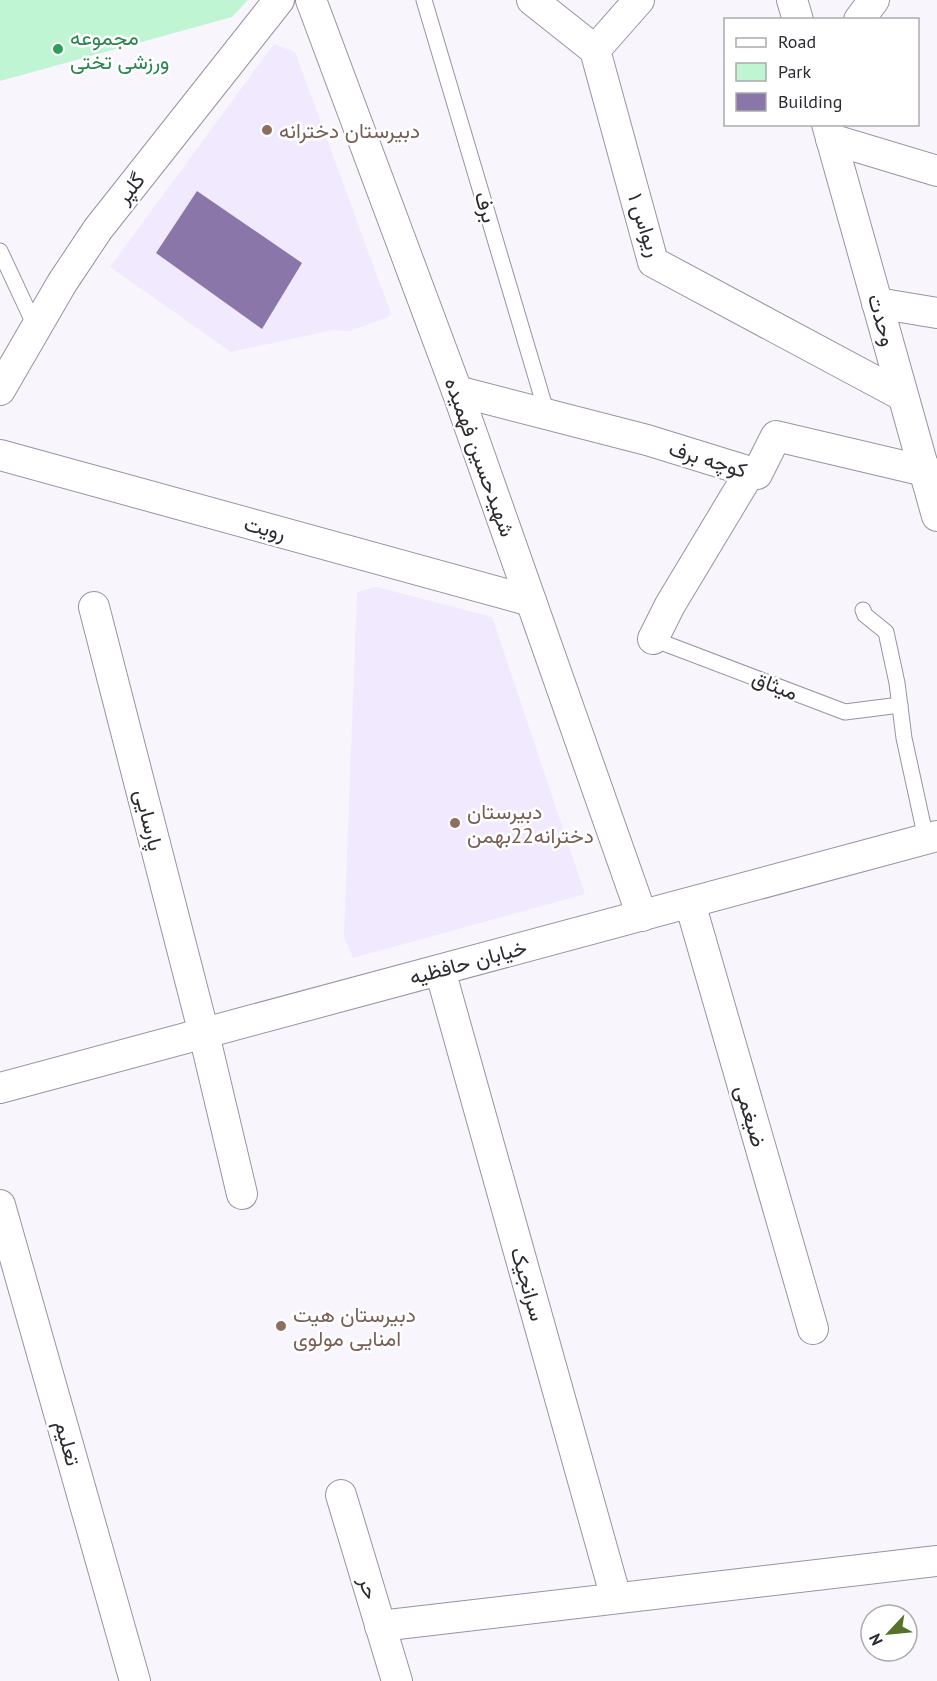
<svg xmlns="http://www.w3.org/2000/svg" width="937" height="1681" font-family="'PT Sans',Vazirmatn,sans-serif">
  <style>
    .built { fill: #f1e9fe }
    .green { fill: #bff5d3 }
    .building { fill: #8a76a8 }
    .lines { fill: none; stroke-linecap: round; stroke-linejoin: round }
    .service-casing { stroke: #9992a4; stroke-width: 17 }
    .minor-casing { stroke: #9992a4; stroke-width: 32 }
    .service { stroke: #fff; stroke-width: 15 }
    .minor { stroke: #fff; stroke-width: 30 }
    .leisure-dot { fill: #2e9e5b; stroke: #fff; stroke-width: 2 }
    .education-dot { fill: #8d6e63; stroke: #fff; stroke-width: 2 }
    .labels { text-anchor: middle; dominant-baseline: central; stroke-width: 5; stroke-linejoin: round; paint-order: stroke }
    .leisure-label { font-size: 21px; fill: #27864d; stroke: #fff; text-anchor: start }
    .education-label { font-size: 21px; fill: #785e54; stroke: #fff; text-anchor: start }
    .street-label { font-size: 21px; fill: #2d2a31; stroke: #fff }
  </style>
  <rect width="100%" height="100%" fill="#f8f5fd"/>
  <g class="built">
    <path d="M 274,44 L 295,52 L 391,314 L 386,318 L 349,331 L 333,330 L 231,352 L 110,267 Z"/>
    <path d="M 377,587 L 492,617 L 585,894 L 353,958 L 344,937 L 357,592 Z"/>
  </g>
  <path class="green" d="M 0,0 L 248,0 L 232,17 L 0,81 Z"/>
  <path class="building" d="M 197,191 L 302,263 L 262,329 L 156,253 Z"/>
  <g class="lines">
    <g class="service-casing">
      <g id="service">
        <path d="M 424,0 L 547,414"/>
        <path d="M 0,251 L 36,328"/>
        <path d="M 863,610 L 865,615 L 886,632 L 897,683 L 904,738 L 926,839"/>
        <path d="M 653,639 L 845,712 L 900,705"/>
      </g>
    </g>
    <g class="minor-casing">
      <g id="minor">
        <path d="M 311,0 L 457,391 L 642,916"/>
        <path d="M 532,0 L 595,50"/>
        <path d="M 639,0 L 595,50 L 653,262 L 903,396"/>
        <path d="M 792,0 L 798,20"/>
        <path d="M 859,20 L 874,0"/>
        <path d="M 827,124 L 937,516"/>
        <path d="M 831,139 L 937,171"/>
        <path d="M 877,303 L 937,313"/>
        <path d="M 0,390 L 62,283 L 98,229 L 279,0"/>
        <path d="M 457,391 L 647,440 L 757,474 L 776,436 L 937,474"/>
        <path d="M 0,455 L 531,601"/>
        <path d="M 94,607 L 204,1034 L 242,1194"/>
        <path d="M 653,639 L 670,605 L 750,472"/>
        <path d="M 690,903 L 813,1329"/>
        <path d="M 440,970 L 616,1598"/>
        <path d="M 0,1088 L 937,836"/>
        <path d="M 0,1205 L 135,1681"/>
        <path d="M 341,1495 L 397,1681"/>
        <path d="M 380,1626 L 937,1561"/>
      </g>
    </g>
    <use href="#service" class="service"/>
    <use href="#minor" class="minor"/>
  </g>
  <circle class="leisure-dot" cx="58" cy="49" r="6"/>
  <g class="education-dot">
    <circle cx="267" cy="130" r="6"/>
    <circle cx="455" cy="823" r="6"/>
    <circle cx="281" cy="1326" r="6"/>
  </g>
  <g class="labels">
    <g class="leisure-label">
      <text x="70" y="37">مجموعه<tspan x="70" dy="24">ورزشی تختی</tspan></text>
    </g>
    <g class="education-label">
      <text x="279" y="130">دبیرستان دخترانه</text>
      <text x="467" y="811">دبیرستان<tspan x="467" dy="24">دخترانه22بهمن</tspan></text>
      <text x="293" y="1314">دبیرستان هیت<tspan x="293" dy="24">امنایی مولوی</tspan></text>
    </g>
    <g class="street-label">
      <text transform="translate(130 188) rotate(-52)">گلپر</text>
      <text transform="translate(486 207) rotate(73)">برف</text>
      <text transform="translate(645 225) rotate(72)">ریواس ۱</text>
      <text transform="translate(882 320) rotate(74)">وحدت</text>
      <text transform="translate(480 457) rotate(70)">شهیدحسین فهمیده</text>
      <text transform="translate(708 459) rotate(17)">کوچه برف</text>
      <text transform="translate(265 528) rotate(15)">رویت</text>
      <text transform="translate(775 685) rotate(21)">میثاق</text>
      <text transform="translate(149 820) rotate(76)">پارسایی</text>
      <text transform="translate(468 962) rotate(-15)">خیابان حافظیه</text>
      <text transform="translate(751 1116) rotate(74)">ضیغمی</text>
      <text transform="translate(528 1284) rotate(74)">سرانجیک</text>
      <text transform="translate(68 1443) rotate(74)">تعلیم</text>
      <text transform="translate(369 1588) rotate(74)">حر</text>
    </g>
  </g>
  <rect x="724" y="18" width="195" height="108" fill="#ffffff" stroke="#abaaad" stroke-width="1.5"/>
  <rect x="736" y="38" width="30" height="9" fill="#ffffff" stroke="#abaaad" stroke-width="1.5"/>
  <text x="778" y="48" font-size="18" fill="#2d2a31">Road</text>
  <rect x="736" y="63" width="30" height="18" fill="#bff5d3" stroke="#abaaad" stroke-width="1.5"/>
  <text x="778" y="78" font-size="18" fill="#2d2a31">Park</text>
  <rect x="736" y="93" width="30" height="18" fill="#8a76a8" stroke="#abaaad" stroke-width="1.5"/>
  <text x="778" y="108" font-size="18" fill="#2d2a31">Building</text>
  <g transform="translate(889 1633) rotate(244)"><circle r="28" fill="#ffffff" stroke="#abaaad" stroke-width="1.5"/>
  <path d="M0-4.5L10 22L0 15L-10 22Z" fill="#557328"/>
  <text y="-9" font-size="16" font-weight="bold" text-anchor="middle" fill="#2d2a31">N</text>
  </g>
</svg>
